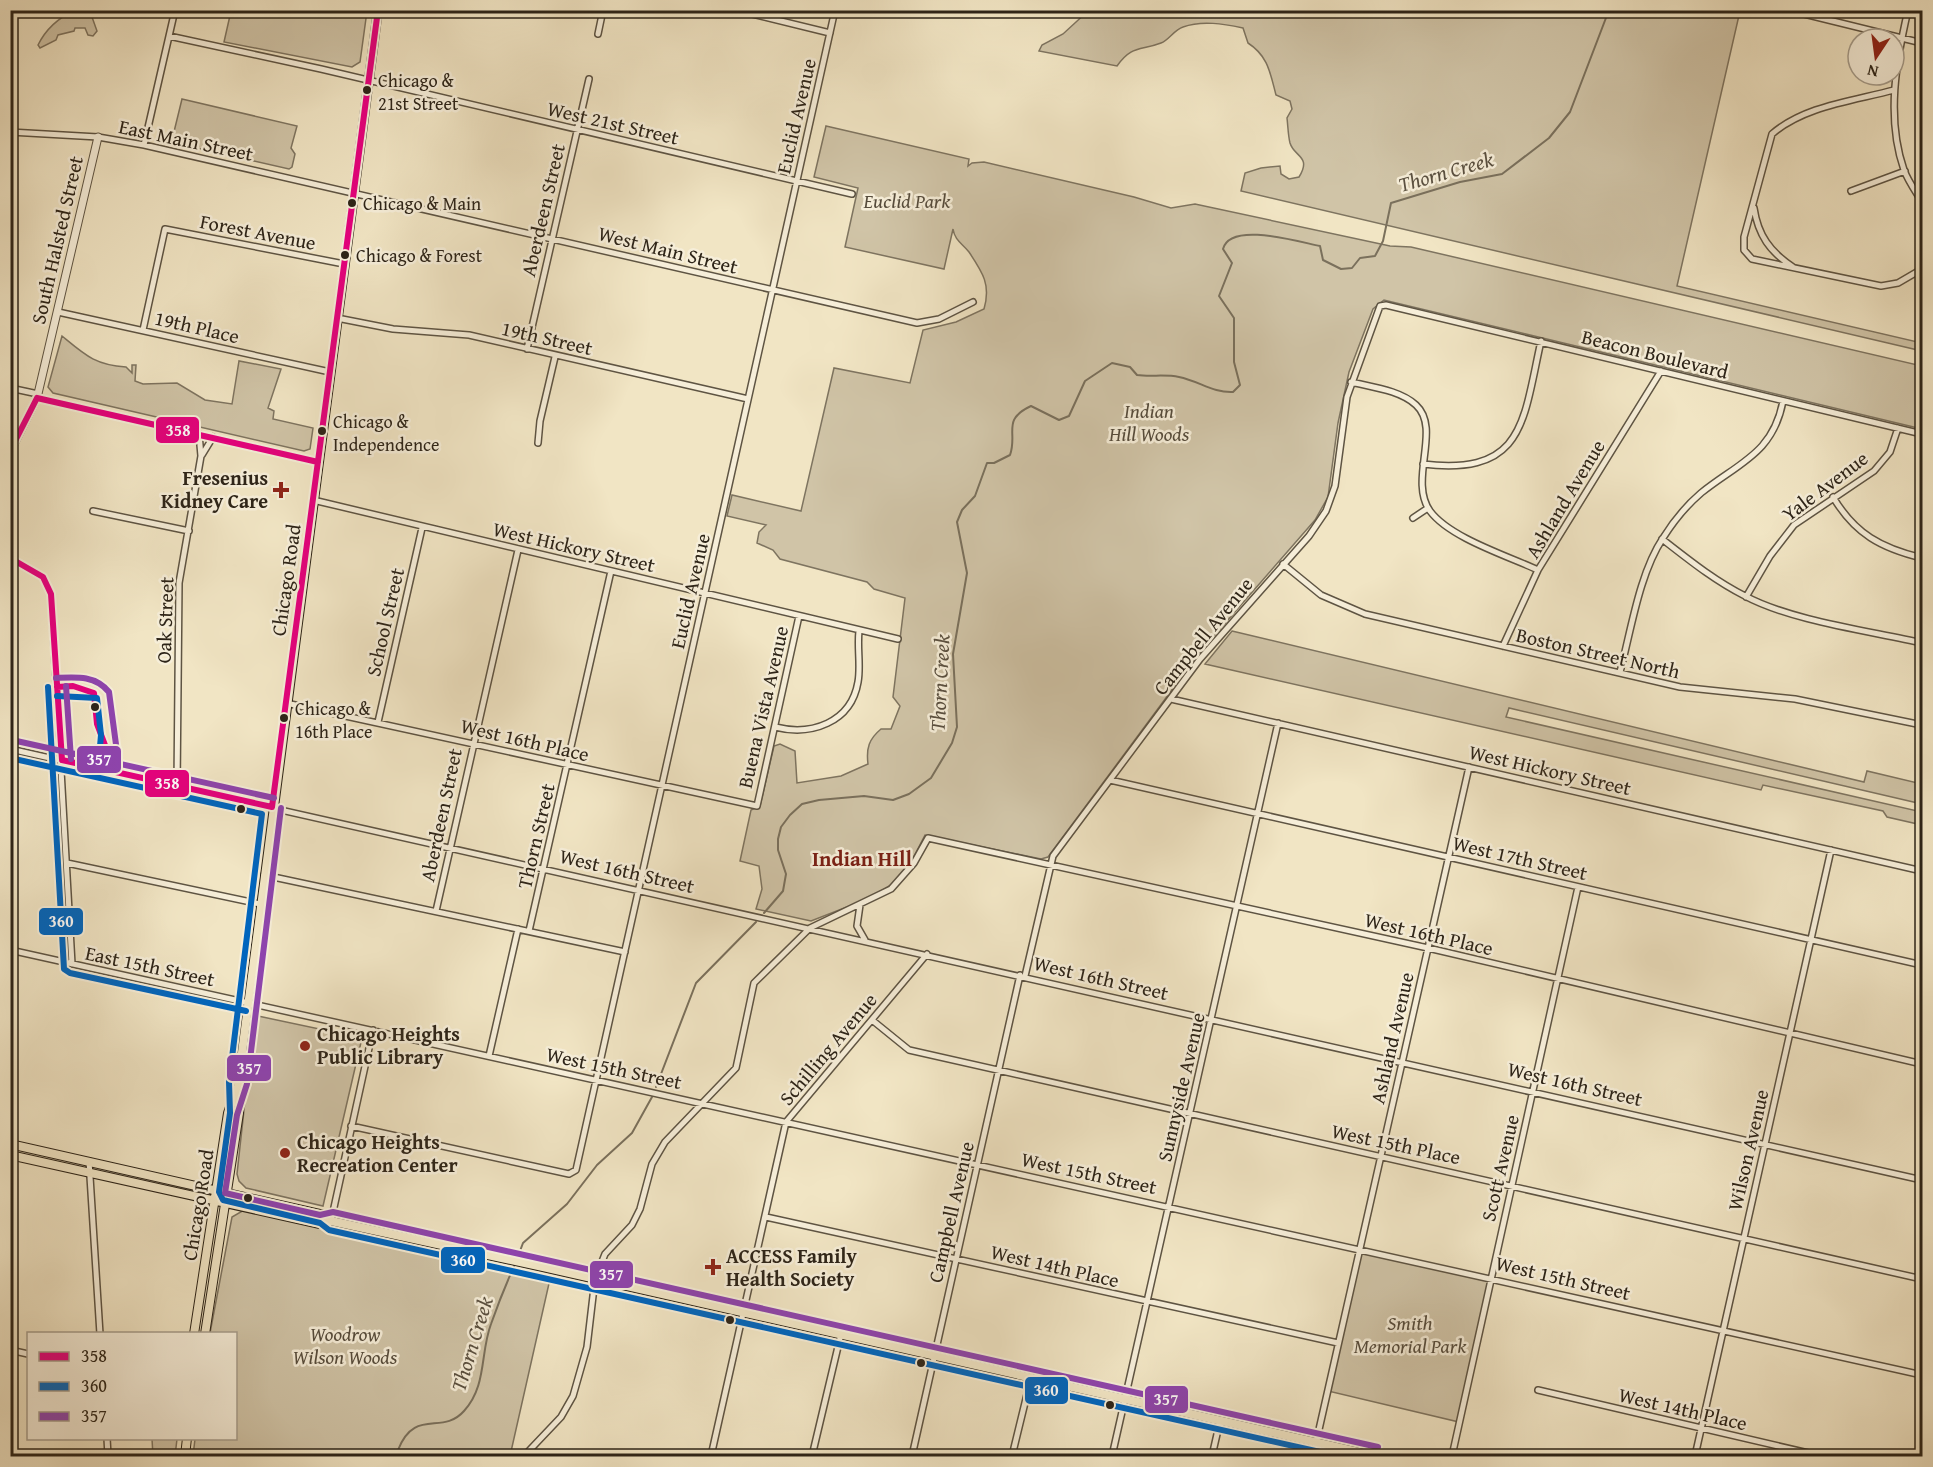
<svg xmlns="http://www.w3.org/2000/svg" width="1933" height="1467" font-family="'Gentium Book Plus',serif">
<rect width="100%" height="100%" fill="#f1e5c4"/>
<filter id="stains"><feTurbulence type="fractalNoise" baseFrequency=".00333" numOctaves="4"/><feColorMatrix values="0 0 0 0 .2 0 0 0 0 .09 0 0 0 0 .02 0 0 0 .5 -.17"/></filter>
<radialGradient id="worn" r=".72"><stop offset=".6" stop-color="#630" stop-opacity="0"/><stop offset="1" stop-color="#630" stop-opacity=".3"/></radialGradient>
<path fill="#d0c4a7" stroke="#7e7460" stroke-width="1.5" d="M74 11H95L92 17 97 31 93 36 88 35 85 28H75L74 31 58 35 56 40 40 48 38 45C46 29 58 18 74 11Z
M231 11H367L360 62 352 67 224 42Z
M1088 11H1740L1677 286 1922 343V351L1241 191 1245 173 1261 168 1280 166 1281 174 1289 179 1299 177C1312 156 1294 157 1290 143 1288 135 1288 126 1287 118L1292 109 1290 101 1276 95C1270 72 1268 56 1248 43L1243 28C1224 24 1202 20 1183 27 1174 30 1169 40 1161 43 1140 51 1132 45 1117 66L1039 51 1042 45 1063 34Z
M182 99 297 126 291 148 295 154 292 167 289 169 157 139 172 140Z
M826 126 969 159 968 166 972 163 984 162 1134 197 1171 208 1195 204 1390 246 1411 247 1922 366V429L1384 300 1373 309 1349 372 1338 423 1328 497 1315 520 1200 652 1048 857 1041 859 925 835 909 866 891 885 865 900 811 921 756 909 762 889 759 866 740 861 751 810 760 806 774 746 780 744 795 751 797 783 841 776 868 764C866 748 869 739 881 729H891L900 706 893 697 905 598 874 589 867 582 780 559 773 550 757 543 759 532 766 525 727 516 732 495 801 511 834 368 910 383 923 330 956 322 984 309C991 285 983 273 969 252 962 243 955 241 953 229L944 269 845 247 858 188 814 177Z
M62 336C85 355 95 365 126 367L132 373V365H136L135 381 143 384 177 383 205 400 232 404 239 361 281 369 268 408 274 411 273 419 313 428 310 449 304 451 53 393 48 387Z
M1232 631 1864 782 1867 771 1922 784V804L1509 708 1506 717 1922 812V825L1887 817 1883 811 1763 785 1761 790 1205 664Z
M258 1016 362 1038 323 1206 246 1188 239 1181 237 1174 254 1019Z
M244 1210 550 1279 510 1456H193L195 1439 236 1438V1334L210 1333 232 1217Z
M1360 1249 1491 1278 1459 1422 1328 1391Z
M152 1439H177L175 1456H153Z"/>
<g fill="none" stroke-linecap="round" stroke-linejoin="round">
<path stroke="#7a705c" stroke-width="2" d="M764 913 783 891 786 874 778 850V839L781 827 790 815 802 804 819 800 864 796 893 800 909 794 931 778 952 743 957 727 953 654 967 573 957 522 962 510 975 496 987 463H994L1010 455C1018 433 1001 420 1031 406L1059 420 1069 416 1085 381 1112 363 1130 367 1137 375C1151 377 1165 374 1179 377 1199 381 1213 393 1233 392L1240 385 1234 362V318L1219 296 1232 263 1223 249C1230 221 1299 242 1320 246L1323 260 1341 269 1352 268 1360 258 1375 256 1383 241 1391 203 1460 182 1502 174 1549 138 1570 112 1609 10
M656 1087 696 983 756 922
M517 1259 523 1243 567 1204 597 1165 632 1133 652 1097
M385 1456 398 1450C415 1407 442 1436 464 1411 487 1386 480 1353 491 1324 498 1304 506 1284 515 1264"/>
<g stroke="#5e5443" stroke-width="8">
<path id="minor" d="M736 10 830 33
M1908 10C1896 62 1886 118 1904 170 1908 181 1916 192 1922 202
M1796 12 1922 43
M598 34 603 10
M169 36 321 69 852 194
M1894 90C1853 101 1804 106 1772 134L1744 237V250L1752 259 1881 286 1898 283 1922 269
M10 132 98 137 144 145 917 323 939 319 973 302
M144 145 175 10
M1851 191 1905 171
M1754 208C1758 235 1770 252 1793 267
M58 312 330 372
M337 318 393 329 469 335 748 399
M143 330 165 229 344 264
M527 349 589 79
M1351 382C1371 387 1400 390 1416 405 1442 429 1408 480 1430 511 1450 538 1508 556 1538 570
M10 388 38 394
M37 398 318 462
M538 443 540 421 555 357
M202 455 213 437
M1423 464C1525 476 1523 421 1541 341
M1833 497C1855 534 1881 548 1922 558
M313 500 898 639
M93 511 189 531
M1413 518 1428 508
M1662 539C1689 560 1715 581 1745 596 1792 621 1870 631 1922 643
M10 558 43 577 51 594 72 964
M1283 564 1321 595 1365 614 1680 687 1795 699 1922 725
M1746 597 1770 556 1794 525 1874 471 1890 452 1898 428
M1503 646 1538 570 1661 371
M1620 672C1631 631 1639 574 1663 538 1673 522 1687 505 1701 493 1738 463 1773 454 1783 401
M1171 699 1922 871
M286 703 757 806 799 616
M378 722 422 528
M775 727C811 736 851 723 858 682 861 666 857 648 859 631
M10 749 1922 1180
M1110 780 1922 965
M177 786 179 583 201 456 199 434
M67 863 260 904
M264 875 625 952
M860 905 857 926 865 940
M436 911 518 550
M529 931 611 571
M10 950 1922 1375
M1025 976 1053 856 1200 659 1309 536 1326 511 1335 486 1347 397 1380 306 1386 305 1922 434
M872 1020 909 1050 1922 1279
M489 1056 518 929
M351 1126 569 1174 576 1170 835 10
M89 1161 100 1334
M766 1217 1338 1343
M331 1221 373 1030
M10 1350 28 1354
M1538 1390 1821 1456
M107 1438 108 1456
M524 1456 561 1417 573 1396 587 1347 595 1279 605 1254 632 1225 640 1209 652 1164 665 1142 736 1068 754 983 810 928 891 889 914 863 928 838 1428 948 1922 1064
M711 1456 786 1122 927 954
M812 1456 841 1334
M912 1456 1020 975
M1012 1456 1031 1378
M1112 1456 1278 723
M1212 1456 1220 1421
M1313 1456 1469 767
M1452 1456 1578 887
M1695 1456 1831 850"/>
</g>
<g stroke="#5e5443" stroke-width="9">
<path id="tertiary" d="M10 452 37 398 98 137"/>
</g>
<g stroke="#2d2418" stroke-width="10">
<path id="primary" d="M10 1144 324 1215 331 1221
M10 1155 320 1224 331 1221 543 1267 1376 1456
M194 1334 228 1113 236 1089
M205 1334 239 1113 238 1083 378 10
M185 1456 187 1438"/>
</g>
<use href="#minor" stroke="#f6eed9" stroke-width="5"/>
<use href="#tertiary" stroke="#f6eed9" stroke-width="7"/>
<use href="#primary" stroke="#f1e5c4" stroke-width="8"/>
<g stroke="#f6eed9" stroke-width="10">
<path id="bus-1" d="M37 398 318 462
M10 451 37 398
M10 558 43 577 51 594 62 760
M57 687 73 686 94 693 97 724 108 753 107 770
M62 760 272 807
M272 807 378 10"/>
</g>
<g stroke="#f6eed9" stroke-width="10">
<path id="bus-2" d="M48 687 64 969 70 973 246 1011
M57 696 97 698 101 735 98 769
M10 758 262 814 229 1082 230 1113 219 1192 223 1200 320 1223 329 1230 1338 1456"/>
</g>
<g stroke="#f6eed9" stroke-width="10">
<path id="bus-3" d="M56 678C76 677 95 675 109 692L117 752 116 771
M66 686 71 759
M12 740 274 798
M281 808 247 1084 237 1115 225 1193 320 1215 333 1212 1378 1447"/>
</g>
<use href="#bus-1" stroke="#e5007d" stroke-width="6"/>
<use href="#bus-2" stroke="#0065bd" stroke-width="6"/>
<use href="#bus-3" stroke="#8e44ad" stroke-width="6"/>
</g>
<g fill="#2d2418" stroke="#f6eed9" stroke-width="2">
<circle cx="367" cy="90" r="5"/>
<circle cx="352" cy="203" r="5"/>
<circle cx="345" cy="255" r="5"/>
<circle cx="322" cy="431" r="5"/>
<circle cx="95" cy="707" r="5"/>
<circle cx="284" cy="718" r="5"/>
<circle cx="241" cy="809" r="5"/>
<circle cx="248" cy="1198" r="5"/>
<circle cx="730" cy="1320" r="5"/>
<circle cx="921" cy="1363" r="5"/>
<circle cx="1110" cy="1405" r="5"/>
</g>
<g fill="#8f2418" stroke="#f6eed9" stroke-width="2">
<path d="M278 481h6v6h6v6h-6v6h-6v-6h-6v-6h6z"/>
<circle cx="305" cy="1046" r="6"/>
<circle cx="285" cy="1153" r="6"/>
<path d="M710 1258h6v6h6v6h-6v6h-6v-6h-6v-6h6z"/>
</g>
<g text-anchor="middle" stroke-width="5" stroke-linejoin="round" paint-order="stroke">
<g font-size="18" fill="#2d2418" stroke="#f6eed9" text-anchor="start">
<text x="378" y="87">Chicago &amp;<tspan x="378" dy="23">21st Street</tspan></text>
<text x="363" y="210">Chicago &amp; Main</text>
<text x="356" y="262">Chicago &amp; Forest</text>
<text x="333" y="428">Chicago &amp;<tspan x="333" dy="23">Independence</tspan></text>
<text x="295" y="715">Chicago &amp;<tspan x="295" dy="23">16th Place</tspan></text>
</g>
<g font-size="20" fill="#2d2418" stroke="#f6eed9">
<text transform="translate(796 116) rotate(-77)" y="7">Euclid Avenue</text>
<text transform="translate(613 123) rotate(13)" y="7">West 21st Street</text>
<text transform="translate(186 140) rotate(12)" y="7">East Main Street</text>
<text transform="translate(543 210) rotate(-77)" y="7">Aberdeen Street</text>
<text transform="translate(258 232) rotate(11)" y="7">Forest Avenue</text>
<text transform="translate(57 240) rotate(-77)" y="7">South Halsted Street</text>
<text transform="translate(668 250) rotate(14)" y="7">West Main Street</text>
<text transform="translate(197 327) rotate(13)" y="7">19th Place</text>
<text transform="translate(547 338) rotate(13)" y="7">19th Street</text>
<text transform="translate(1655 354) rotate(14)" y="7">Beacon Boulevard</text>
<text transform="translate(1825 486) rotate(-37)" y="7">Yale Avenue</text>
<text transform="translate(1565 499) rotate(-59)" y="7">Ashland Avenue</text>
<text transform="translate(574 547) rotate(13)" y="7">West Hickory Street</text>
<text transform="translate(286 580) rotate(-82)" y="7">Chicago Road</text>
<text transform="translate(690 591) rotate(-77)" y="7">Euclid Avenue</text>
<text transform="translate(165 620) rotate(-88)" y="7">Oak Street</text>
<text transform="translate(385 622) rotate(-77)" y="7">School Street</text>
<text transform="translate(1203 636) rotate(-51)" y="7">Campbell Avenue</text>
<text transform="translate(1598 653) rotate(13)" y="7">Boston Street North</text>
<text transform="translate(763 707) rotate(-77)" y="7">Buena Vista Avenue</text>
<text transform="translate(525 740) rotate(13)" y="7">West 16th Place</text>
<text transform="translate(1550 770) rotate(13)" y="7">West Hickory Street</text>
<text transform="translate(441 815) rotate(-78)" y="7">Aberdeen Street</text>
<text transform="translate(536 836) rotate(-77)" y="7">Thorn Street</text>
<text transform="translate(1520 858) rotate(13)" y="7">West 17th Street</text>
<text transform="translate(627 871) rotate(13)" y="7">West 16th Street</text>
<text transform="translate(1429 934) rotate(13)" y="7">West 16th Place</text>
<text transform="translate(150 966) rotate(12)" y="7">East 15th Street</text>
<text transform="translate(1101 978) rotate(13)" y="7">West 16th Street</text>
<text transform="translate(1392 1038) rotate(-77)" y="7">Ashland Avenue</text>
<text transform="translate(828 1049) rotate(-50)" y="7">Schilling Avenue</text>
<text transform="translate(614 1068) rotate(12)" y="7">West 15th Street</text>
<text transform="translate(1575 1084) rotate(13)" y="7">West 16th Street</text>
<text transform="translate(1181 1087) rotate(-77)" y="7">Sunnyside Avenue</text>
<text transform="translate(1396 1144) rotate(12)" y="7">West 15th Place</text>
<text transform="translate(1748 1150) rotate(-77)" y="7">Wilson Avenue</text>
<text transform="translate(1500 1168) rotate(-77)" y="7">Scott Avenue</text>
<text transform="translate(1089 1173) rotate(12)" y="7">West 15th Street</text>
<text transform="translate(198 1205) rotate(-81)" y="7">Chicago Road</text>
<text transform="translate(951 1212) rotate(-77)" y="7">Campbell Avenue</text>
<text transform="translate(1055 1266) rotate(13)" y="7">West 14th Place</text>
<text transform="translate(1563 1278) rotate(13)" y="7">West 15th Street</text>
<text transform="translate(1683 1409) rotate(13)" y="7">West 14th Place</text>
</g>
<g font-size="20" font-style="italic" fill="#564c3c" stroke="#f6eed9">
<text x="907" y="208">Euclid Park</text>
<text x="1149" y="418">Indian<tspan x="1149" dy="23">Hill Woods</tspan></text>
<text x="1410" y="1330">Smith<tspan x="1410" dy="23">Memorial Park</tspan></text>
<text x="345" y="1341">Woodrow<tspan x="345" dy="23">Wilson Woods</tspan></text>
</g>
<g font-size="20" font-weight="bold" fill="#2d2418" stroke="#f6eed9" text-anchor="start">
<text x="268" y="485" text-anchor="end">Fresenius<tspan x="268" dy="23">Kidney Care</tspan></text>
<text x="317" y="1041">Chicago Heights<tspan x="317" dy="23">Public Library</tspan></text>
<text x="297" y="1149">Chicago Heights<tspan x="297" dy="23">Recreation Center</tspan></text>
<text x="726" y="1263">ACCESS Family<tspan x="726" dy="23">Health Society</tspan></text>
</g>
<g font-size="21" font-style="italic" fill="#5a5040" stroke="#f6eed9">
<text transform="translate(1446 172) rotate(-16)" y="7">Thorn Creek</text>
<text transform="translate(940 683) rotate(-87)" y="7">Thorn Creek</text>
<text transform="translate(472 1344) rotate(-73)" y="7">Thorn Creek</text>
</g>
<g font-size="21" font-weight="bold" fill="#7a1f14" stroke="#f6eed9">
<text x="862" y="866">Indian Hill</text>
</g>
</g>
<g stroke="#f6eed9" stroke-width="2">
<rect x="155" y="416" width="45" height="28" rx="6" fill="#e5007d"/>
<rect x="76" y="745" width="46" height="29" rx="6" fill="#8e44ad"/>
<rect x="144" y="769" width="46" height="29" rx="6" fill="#e5007d"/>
<rect x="38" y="907" width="46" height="29" rx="6" fill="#0065bd"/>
<rect x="226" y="1054" width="46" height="28" rx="6" fill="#8e44ad"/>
<rect x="440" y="1246" width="46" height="28" rx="6" fill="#0065bd"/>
<rect x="589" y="1260" width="45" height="29" rx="6" fill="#8e44ad"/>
<rect x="1024" y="1376" width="45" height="29" rx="6" fill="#0065bd"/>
<rect x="1144" y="1385" width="45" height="29" rx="6" fill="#8e44ad"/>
</g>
<g font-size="16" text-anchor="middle" font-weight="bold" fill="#fff">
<text x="178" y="436">358</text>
<text x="99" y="765">357</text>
<text x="167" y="789">358</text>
<text x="61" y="927">360</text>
<text x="249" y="1074">357</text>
<text x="463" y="1266">360</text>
<text x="611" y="1280">357</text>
<text x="1046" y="1396">360</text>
<text x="1166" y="1405">357</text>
</g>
<rect width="1933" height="1467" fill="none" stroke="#f1e5c4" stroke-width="36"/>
<rect x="12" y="12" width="1909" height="1443" fill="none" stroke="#2d2418" stroke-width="3"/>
<rect x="18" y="18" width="1897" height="1431" fill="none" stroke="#2d2418" stroke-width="1.5"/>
<rect x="27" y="1332" width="210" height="108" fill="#f6eed9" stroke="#a69d8c" stroke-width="1.5"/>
<rect x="39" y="1352" width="30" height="9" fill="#e5007d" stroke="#a69d8c" stroke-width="1.5"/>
<text x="81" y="1362" font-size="18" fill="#2d2418">358</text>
<rect x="39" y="1382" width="30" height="9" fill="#0065bd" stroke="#a69d8c" stroke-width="1.5"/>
<text x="81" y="1392" font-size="18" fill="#2d2418">360</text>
<rect x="39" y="1412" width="30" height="9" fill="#8e44ad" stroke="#a69d8c" stroke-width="1.5"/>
<text x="81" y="1422" font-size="18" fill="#2d2418">357</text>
<g transform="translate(1876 57) rotate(193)"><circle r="28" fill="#f6eed9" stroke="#a69d8c" stroke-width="1.5"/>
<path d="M0-4.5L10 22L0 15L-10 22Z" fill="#8f2418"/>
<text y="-9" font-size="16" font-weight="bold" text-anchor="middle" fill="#2d2418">N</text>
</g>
<rect width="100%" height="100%" filter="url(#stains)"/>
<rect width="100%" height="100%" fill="url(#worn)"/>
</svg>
